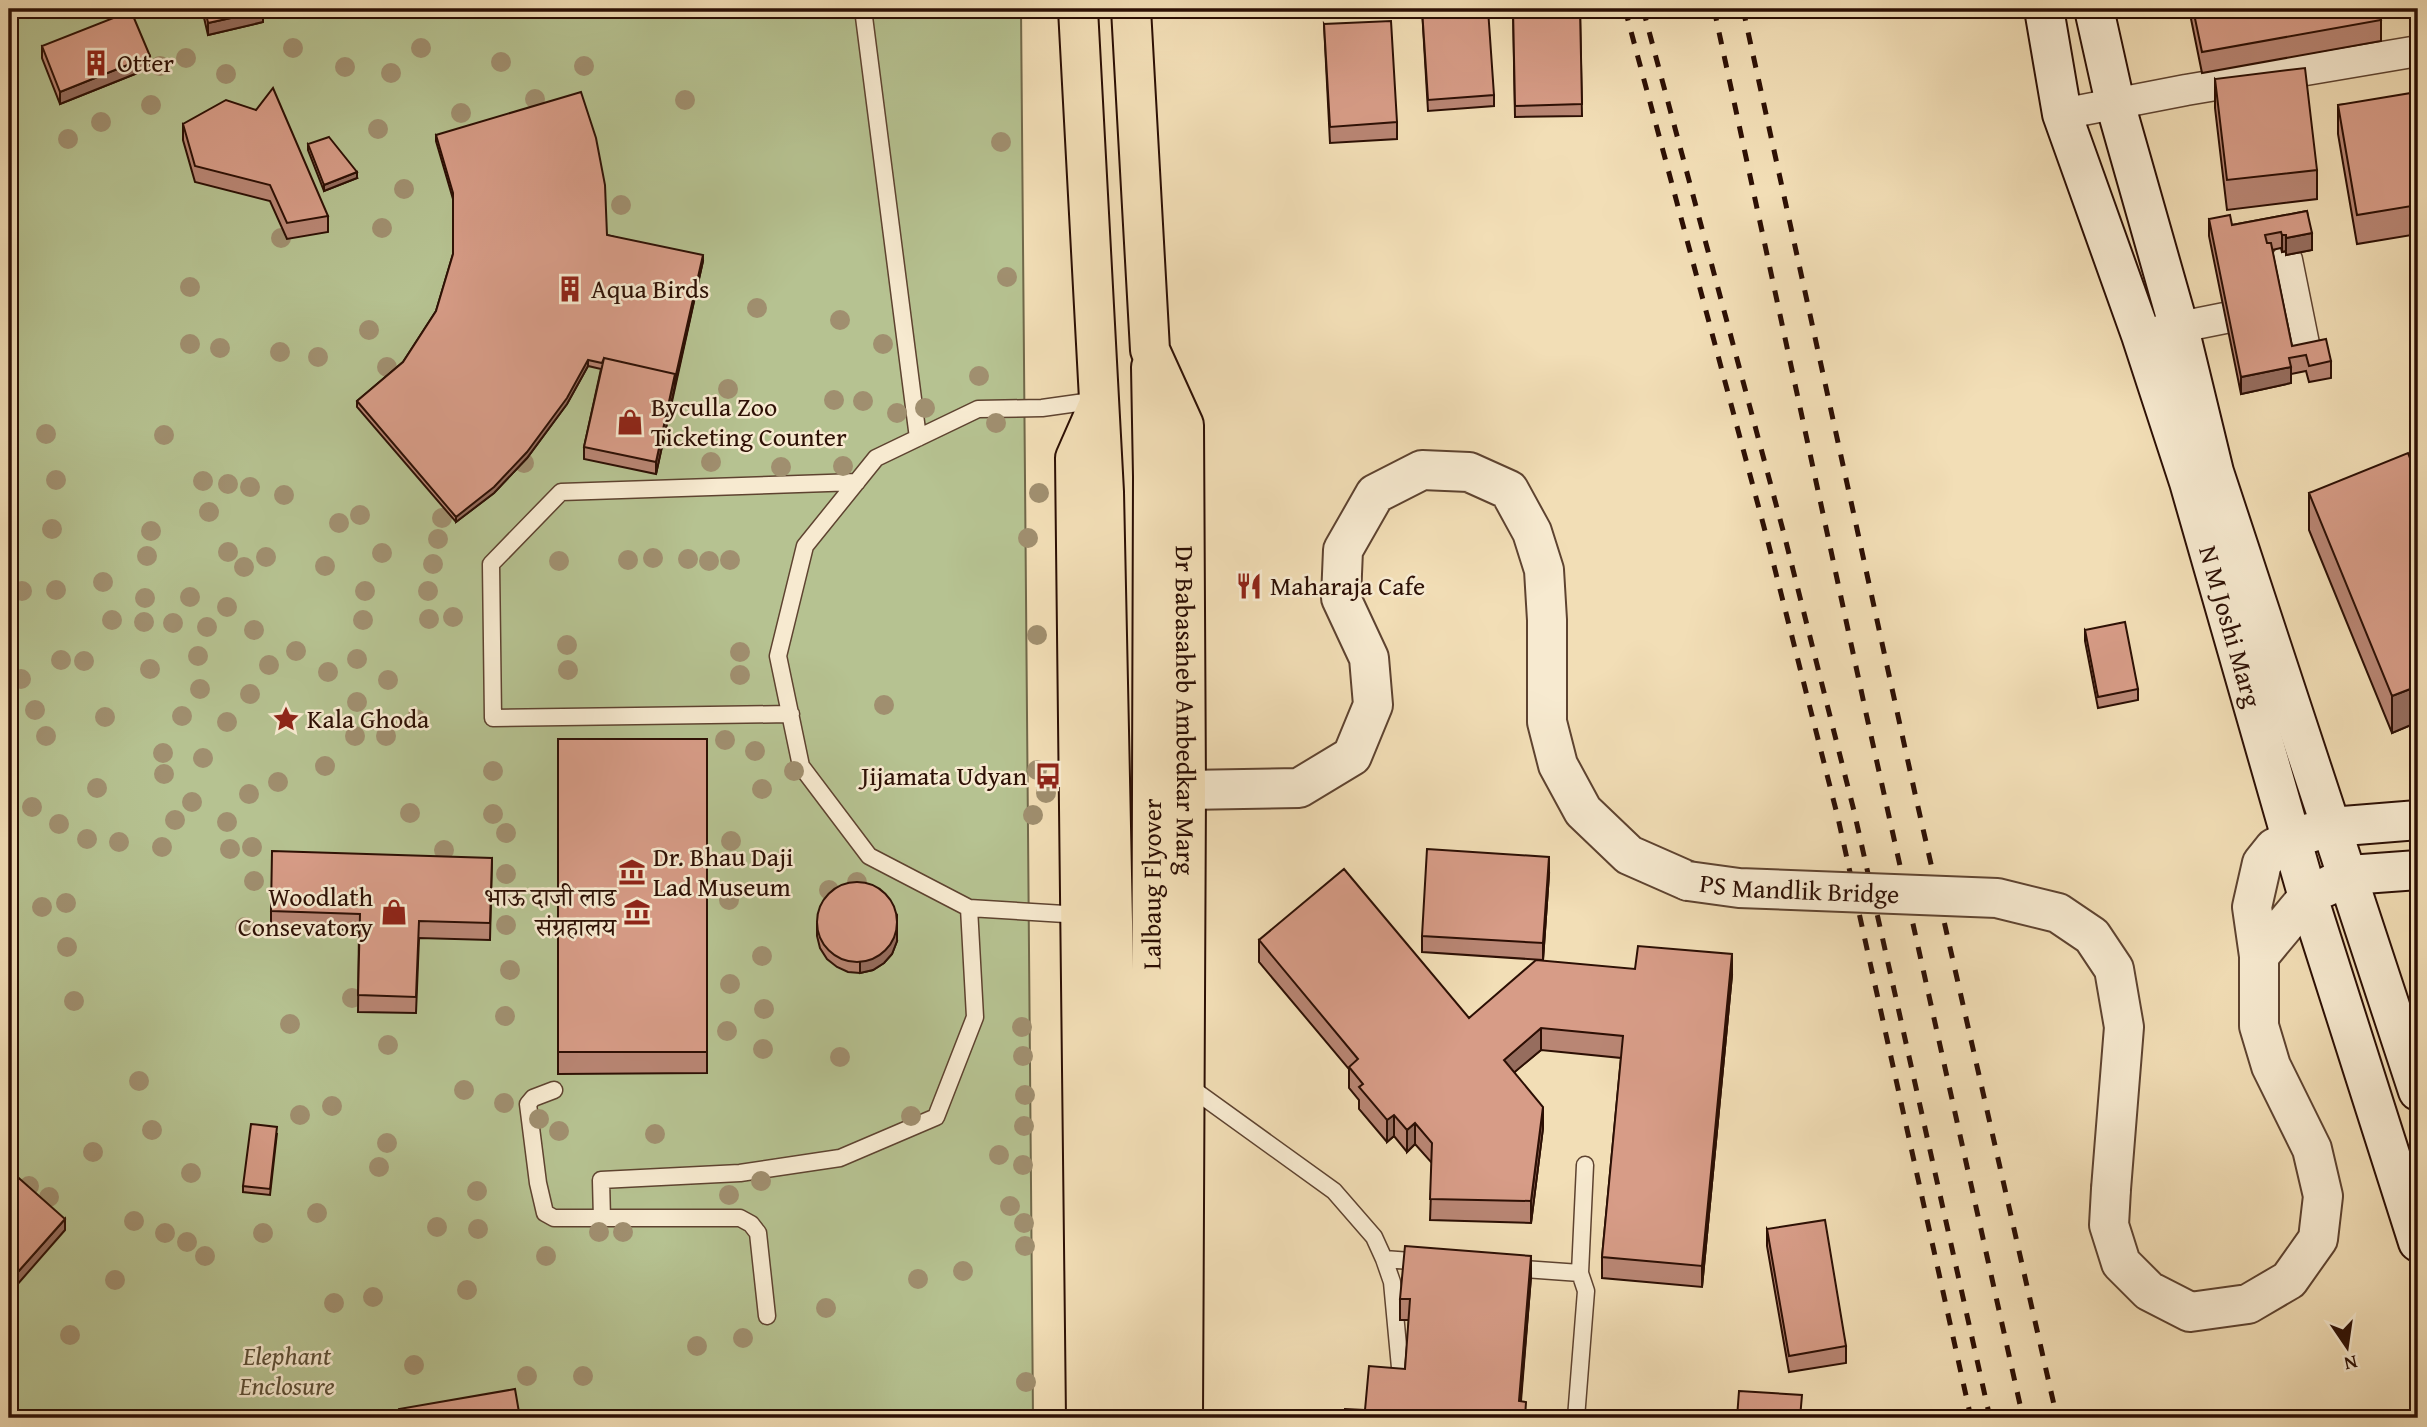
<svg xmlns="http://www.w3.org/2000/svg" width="2427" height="1427" font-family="'Gentium Book Plus','Noto Serif Devanagari',serif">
<rect width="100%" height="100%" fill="#f2deb6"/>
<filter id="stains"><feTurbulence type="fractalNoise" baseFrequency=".00286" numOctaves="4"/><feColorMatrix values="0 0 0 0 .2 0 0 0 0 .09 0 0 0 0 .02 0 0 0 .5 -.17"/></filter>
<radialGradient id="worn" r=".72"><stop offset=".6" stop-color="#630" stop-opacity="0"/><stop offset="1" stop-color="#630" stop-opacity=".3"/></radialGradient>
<path fill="#b6c291" stroke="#71684a" stroke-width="2" d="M9 9H1021L1033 1418H9Z"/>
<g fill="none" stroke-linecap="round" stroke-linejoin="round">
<g stroke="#5e4330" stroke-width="19">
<path id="service" d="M863 9 918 438
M791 714 493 718 491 564 561 492 857 482
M1081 915 969 908 869 856 801 766 778 656 805 546 876 458 978 409 1042 408 1099 400
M1187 1085 1334 1191 1374 1237 1384 1259 1424 1262
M554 1090 533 1098 528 1104 538 1183 545 1213 554 1218H740L751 1224 758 1233 767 1316
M602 1219 601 1180 740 1173 840 1158 936 1117 975 1017 969 908
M1384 1259 1392 1282 1401 1378
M1509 1268 1580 1273
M1576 1418 1586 1291 1580 1273 1585 1165"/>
</g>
<g stroke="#5e4330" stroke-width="33">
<path id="minor" d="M2062 114 2186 90 2418 51
M2287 260 2305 349
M2160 331 2225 318"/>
</g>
<g stroke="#5e4330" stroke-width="42">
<path id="tertiary" d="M1186 790 1299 788 1352 756 1373 705 1369 658 1341 598 1343 550 1375 494 1422 470 1469 472 1509 490 1532 532 1544 570 1547 620V722L1558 765 1583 811 1629 855 1688 881
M2259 956 2308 897
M2111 1189 2109 1225 2121 1263 2149 1291 2190 1312 2248 1304 2289 1280 2318 1239 2323 1196 2312 1149 2271 1066 2259 1026V956L2252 907 2262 863 2274 848 2291 839"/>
</g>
<g stroke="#2c0f04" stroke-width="42">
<g id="secondary">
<path id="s1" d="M2044 9 2062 114 2141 335 2189 482 2308 897 2418 1242"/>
<path d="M2094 9 2115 103 2179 328 2214 472 2418 1091"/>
<path d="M2306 834 2331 827 2418 820"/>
<path d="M2326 887 2349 875 2418 870"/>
</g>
</g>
<g stroke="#2c0f04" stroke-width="42">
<g id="trunk">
<path d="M1078 9 1104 492 1120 1256 1121 1418"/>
<path id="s2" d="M1131 9 1150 350 1184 425 1186 790 1183 1418"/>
<path d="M1086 1418 1075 458 1097 408"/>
<path id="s3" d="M1150 1418 1153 477 1151 367"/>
</g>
</g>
<use href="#service" stroke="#f7ead0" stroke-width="16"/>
<use href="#minor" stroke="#f7ead0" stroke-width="30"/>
<use href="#tertiary" stroke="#f7ead0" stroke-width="38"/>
<use href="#secondary" stroke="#f7ead0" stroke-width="38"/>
<use href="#trunk" stroke="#f2deb6" stroke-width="38"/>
<path stroke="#2c0f04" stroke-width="5" stroke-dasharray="12 12" stroke-linecap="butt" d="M1625 9 1768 542 1838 818 1971 1418
M1643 9 1784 534 1854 811 1990 1418
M1714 9 1866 713 2023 1418
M1743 9 1916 798 2057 1418"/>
<g stroke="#5e4330" stroke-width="42" stroke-linecap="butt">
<g id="tertiary-bridge">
<path id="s4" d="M1688 881 1739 888 1997 898 2058 913 2092 936 2114 969 2124 1027 2111 1189"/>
</g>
</g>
<use href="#tertiary-bridge" stroke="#f7ead0" stroke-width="38"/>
</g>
<g fill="#a08f6f">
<circle cx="293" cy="48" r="10"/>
<circle cx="421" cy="48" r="10"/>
<circle cx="186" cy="58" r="10"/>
<circle cx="501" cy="62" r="10"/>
<circle cx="160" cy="66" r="10"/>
<circle cx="584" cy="66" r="10"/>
<circle cx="345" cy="67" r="10"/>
<circle cx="391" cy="73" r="10"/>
<circle cx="226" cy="74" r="10"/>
<circle cx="535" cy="99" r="10"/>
<circle cx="685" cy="100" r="10"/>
<circle cx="151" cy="105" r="10"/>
<circle cx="461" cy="113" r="10"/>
<circle cx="101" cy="122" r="10"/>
<circle cx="378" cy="129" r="10"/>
<circle cx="68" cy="139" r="10"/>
<circle cx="1001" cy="142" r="10"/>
<circle cx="404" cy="189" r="10"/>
<circle cx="621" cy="205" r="10"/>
<circle cx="382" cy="228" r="10"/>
<circle cx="281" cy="238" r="10"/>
<circle cx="1007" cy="277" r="10"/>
<circle cx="190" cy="287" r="10"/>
<circle cx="757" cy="308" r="10"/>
<circle cx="840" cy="320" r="10"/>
<circle cx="369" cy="330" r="10"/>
<circle cx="190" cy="344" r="10"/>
<circle cx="883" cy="344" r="10"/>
<circle cx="220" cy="348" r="10"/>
<circle cx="280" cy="352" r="10"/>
<circle cx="318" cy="357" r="10"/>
<circle cx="387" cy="367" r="10"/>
<circle cx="979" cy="376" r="10"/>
<circle cx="728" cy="389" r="10"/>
<circle cx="834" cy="400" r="10"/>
<circle cx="863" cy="401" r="10"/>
<circle cx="925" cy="408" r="10"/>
<circle cx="897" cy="413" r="10"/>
<circle cx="996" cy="423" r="10"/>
<circle cx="46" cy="434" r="10"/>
<circle cx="164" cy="435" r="10"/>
<circle cx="711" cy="462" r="10"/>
<circle cx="524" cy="463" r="10"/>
<circle cx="843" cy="466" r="10"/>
<circle cx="781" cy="467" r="10"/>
<circle cx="56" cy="480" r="10"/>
<circle cx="203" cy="481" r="10"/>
<circle cx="228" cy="484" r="10"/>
<circle cx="250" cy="487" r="10"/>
<circle cx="1039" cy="493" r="10"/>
<circle cx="284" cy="495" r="10"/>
<circle cx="209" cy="512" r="10"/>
<circle cx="360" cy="515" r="10"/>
<circle cx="442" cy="518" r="10"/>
<circle cx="339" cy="523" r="10"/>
<circle cx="52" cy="529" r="10"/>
<circle cx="151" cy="531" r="10"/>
<circle cx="1028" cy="538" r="10"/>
<circle cx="438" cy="539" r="10"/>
<circle cx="228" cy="552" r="10"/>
<circle cx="382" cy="553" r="10"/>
<circle cx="147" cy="556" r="10"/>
<circle cx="266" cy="557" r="10"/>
<circle cx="653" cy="558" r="10"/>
<circle cx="688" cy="559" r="10"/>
<circle cx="628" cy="560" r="10"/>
<circle cx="730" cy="560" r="10"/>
<circle cx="559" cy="561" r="10"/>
<circle cx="709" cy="561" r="10"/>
<circle cx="433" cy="564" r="10"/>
<circle cx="325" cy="566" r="10"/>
<circle cx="244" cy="567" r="10"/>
<circle cx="103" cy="582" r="10"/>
<circle cx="56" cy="590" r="10"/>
<circle cx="22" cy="591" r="10"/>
<circle cx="365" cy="591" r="10"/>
<circle cx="428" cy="591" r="10"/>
<circle cx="190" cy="597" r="10"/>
<circle cx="145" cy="598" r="10"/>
<circle cx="227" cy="607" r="10"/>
<circle cx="453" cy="617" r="10"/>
<circle cx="429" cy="619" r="10"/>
<circle cx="112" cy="620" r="10"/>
<circle cx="363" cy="620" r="10"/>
<circle cx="144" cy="622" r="10"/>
<circle cx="173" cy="623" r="10"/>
<circle cx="207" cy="627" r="10"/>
<circle cx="254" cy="630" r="10"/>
<circle cx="1037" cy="635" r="10"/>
<circle cx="567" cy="645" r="10"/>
<circle cx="296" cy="651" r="10"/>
<circle cx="740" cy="652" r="10"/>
<circle cx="198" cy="656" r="10"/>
<circle cx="357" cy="659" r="10"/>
<circle cx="61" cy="660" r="10"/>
<circle cx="84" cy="661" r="10"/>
<circle cx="269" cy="665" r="10"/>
<circle cx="150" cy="669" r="10"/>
<circle cx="568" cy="670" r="10"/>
<circle cx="328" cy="672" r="10"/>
<circle cx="740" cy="675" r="10"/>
<circle cx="21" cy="679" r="10"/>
<circle cx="388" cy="680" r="10"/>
<circle cx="200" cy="689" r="10"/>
<circle cx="250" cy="694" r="10"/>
<circle cx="357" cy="702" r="10"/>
<circle cx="884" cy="705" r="10"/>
<circle cx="35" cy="710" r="10"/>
<circle cx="182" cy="716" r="10"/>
<circle cx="105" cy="717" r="10"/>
<circle cx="416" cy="719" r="10"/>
<circle cx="227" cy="722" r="10"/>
<circle cx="46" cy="736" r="10"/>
<circle cx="355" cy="736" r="10"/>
<circle cx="386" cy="736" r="10"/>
<circle cx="725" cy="740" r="10"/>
<circle cx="755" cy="751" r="10"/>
<circle cx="163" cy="753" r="10"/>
<circle cx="203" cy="758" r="10"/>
<circle cx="325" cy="766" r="10"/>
<circle cx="1037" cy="770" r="10"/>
<circle cx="493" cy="771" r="10"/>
<circle cx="794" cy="771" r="10"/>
<circle cx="164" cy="774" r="10"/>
<circle cx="278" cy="782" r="10"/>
<circle cx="97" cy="788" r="10"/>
<circle cx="762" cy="789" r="10"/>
<circle cx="1046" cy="793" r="10"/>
<circle cx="249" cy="794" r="10"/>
<circle cx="192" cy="802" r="10"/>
<circle cx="32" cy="807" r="10"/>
<circle cx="410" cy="813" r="10"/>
<circle cx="493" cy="814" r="10"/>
<circle cx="1033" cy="815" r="10"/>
<circle cx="175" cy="820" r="10"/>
<circle cx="227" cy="822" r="10"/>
<circle cx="59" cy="824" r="10"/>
<circle cx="506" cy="833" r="10"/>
<circle cx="87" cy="839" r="10"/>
<circle cx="731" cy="841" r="10"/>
<circle cx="119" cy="842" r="10"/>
<circle cx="162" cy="847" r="10"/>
<circle cx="252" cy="847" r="10"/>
<circle cx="230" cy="849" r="10"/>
<circle cx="444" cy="850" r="10"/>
<circle cx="506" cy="874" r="10"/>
<circle cx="254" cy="881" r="10"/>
<circle cx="857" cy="882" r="10"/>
<circle cx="829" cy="890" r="10"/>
<circle cx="729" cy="900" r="10"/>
<circle cx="66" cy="903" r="10"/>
<circle cx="42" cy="907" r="10"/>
<circle cx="506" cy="925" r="10"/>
<circle cx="245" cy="927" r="10"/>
<circle cx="67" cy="947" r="10"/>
<circle cx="762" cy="956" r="10"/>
<circle cx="510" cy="970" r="10"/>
<circle cx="730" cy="984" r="10"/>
<circle cx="352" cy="998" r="10"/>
<circle cx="74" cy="1001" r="10"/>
<circle cx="764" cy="1009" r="10"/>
<circle cx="505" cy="1016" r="10"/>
<circle cx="290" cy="1024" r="10"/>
<circle cx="1022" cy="1027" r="10"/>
<circle cx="727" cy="1031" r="10"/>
<circle cx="388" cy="1045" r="10"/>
<circle cx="763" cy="1049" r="10"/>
<circle cx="1023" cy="1056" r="10"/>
<circle cx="840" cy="1057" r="10"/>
<circle cx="139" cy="1081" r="10"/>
<circle cx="464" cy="1090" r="10"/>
<circle cx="1025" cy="1095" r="10"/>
<circle cx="504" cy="1103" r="10"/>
<circle cx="332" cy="1106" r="10"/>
<circle cx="300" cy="1115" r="10"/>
<circle cx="911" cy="1116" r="10"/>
<circle cx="539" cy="1119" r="10"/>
<circle cx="1024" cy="1126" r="10"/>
<circle cx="152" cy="1130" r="10"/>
<circle cx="559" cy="1131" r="10"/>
<circle cx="655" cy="1134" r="10"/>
<circle cx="387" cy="1143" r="10"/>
<circle cx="93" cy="1152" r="10"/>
<circle cx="999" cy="1155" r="10"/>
<circle cx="1023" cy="1165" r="10"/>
<circle cx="379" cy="1167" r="10"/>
<circle cx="191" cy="1173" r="10"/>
<circle cx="761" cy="1181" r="10"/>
<circle cx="29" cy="1186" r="10"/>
<circle cx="477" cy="1191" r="10"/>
<circle cx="729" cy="1195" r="10"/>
<circle cx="49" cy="1197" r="10"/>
<circle cx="1010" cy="1206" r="10"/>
<circle cx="317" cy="1213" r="10"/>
<circle cx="134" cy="1221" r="10"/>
<circle cx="1024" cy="1223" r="10"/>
<circle cx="437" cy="1227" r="10"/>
<circle cx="478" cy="1229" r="10"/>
<circle cx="599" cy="1232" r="10"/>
<circle cx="623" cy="1232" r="10"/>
<circle cx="165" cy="1233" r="10"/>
<circle cx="263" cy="1233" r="10"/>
<circle cx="187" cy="1242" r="10"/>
<circle cx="1025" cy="1246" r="10"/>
<circle cx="205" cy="1256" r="10"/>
<circle cx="546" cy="1256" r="10"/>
<circle cx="963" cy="1271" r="10"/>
<circle cx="918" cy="1279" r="10"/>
<circle cx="115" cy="1280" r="10"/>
<circle cx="467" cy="1290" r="10"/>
<circle cx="373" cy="1297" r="10"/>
<circle cx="334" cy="1303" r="10"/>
<circle cx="826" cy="1308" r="10"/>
<circle cx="70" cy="1335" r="10"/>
<circle cx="743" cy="1338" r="10"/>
<circle cx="697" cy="1346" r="10"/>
<circle cx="414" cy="1365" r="10"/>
<circle cx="527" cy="1376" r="10"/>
<circle cx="583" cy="1376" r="10"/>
<circle cx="1026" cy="1382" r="10"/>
</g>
<path fill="#b98674" stroke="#2c0f04" stroke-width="2" d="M202 9H263V22L208 35Z
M1422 9 1494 95V106L1428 111Z
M1513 9H1580L1582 116 1515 117Z
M2189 9H2378L2381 20V41L2202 73Z
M1324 24 1397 122V139L1330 143Z
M42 46 150 68 60 104 42 58Z
M2215 79 2317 170V199L2227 210 2215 108Z
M2418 99V234L2357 244 2338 134V105Z
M183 124 328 216V232L287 239 270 201 195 182 183 140Z
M436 135 607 235 703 261 656 474 584 459V447L601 369 588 366 567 404 527 458 494 493 456 522 357 407V401L403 362 436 311 453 254V199L436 141Z
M308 144 357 178 324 191 308 150Z
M2307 211 2312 250 2286 255V251L2282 252 2281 248 2272 250 2292 346 2331 361V378L2309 382 2306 371 2291 374V383L2241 394 2209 236V219L2232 225Z
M2418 479V722L2392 733 2309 530V493Z
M2085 630 2138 689V700L2098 708 2085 641Z
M558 739H707V1073L558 1074Z
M492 858 490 940 419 938 416 1013 358 1012 359 930 271 927V911Z
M1549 874 1543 960 1422 952V936Z
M817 924 897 941 892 954 884 963 873 970 860 973 848 972 837 967 827 959 820 948 817 936Z
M1259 940 1469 1018 1635 969 1732 975 1702 1287 1602 1278V1257L1621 1058 1541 1050 1514 1072 1543 1128 1531 1223 1430 1220 1432 1163 1415 1144 1407 1152 1394 1136 1387 1142 1359 1109V1100L1349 1088V1069L1259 962Z
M277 1133 270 1195 243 1192V1186Z
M1767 1229 1846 1346V1363L1789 1372 1767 1246Z
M1531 1277 1521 1401 1526 1418 1365 1410 1405 1369 1409 1320H1400V1299Z"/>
<path fill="#966d5e" stroke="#2c0f04" stroke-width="2" d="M263 11V22L208 35V23Z
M150 56V68L60 104V92Z
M357 172V178L324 191V185Z
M2312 233V250L2286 255V238Z
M2282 235H2286V251L2282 252Z
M703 255V261L675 385V379Z
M588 360V366L567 404 527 458 494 493 456 522V517Z
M2291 367V383L2241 394V377Z
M675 374V385L656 474V462Z
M2418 686V722L2392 733V696Z
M1549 857V874L1543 960V943Z
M897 916V941L892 954 884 963 873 970 860 973V962Z
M1732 954V975L1702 1287V1266Z
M1541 1028V1050L1504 1081V1060Z
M1543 1107V1128L1531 1223V1201Z
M1394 1115V1136L1387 1142V1120Z
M1415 1123V1144L1407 1152V1130Z
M65 1219V1230L9 1294V1282Z
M1531 1256V1277L1519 1418V1401Z"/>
<path fill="#d79c87" stroke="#2c0f04" stroke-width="2" d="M205 9H263V11L208 23Z
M1422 9H1488L1494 95 1428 100Z
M1513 9H1580L1582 104 1515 106Z
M2193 9H2378L2381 20 2202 52Z
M131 11 150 56 60 92 42 46Z
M1391 21 1397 122 1330 127 1324 24Z
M2305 68 2317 170 2227 180 2215 79Z
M273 88 328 216 287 223 270 185 195 166 183 124 226 100 256 110Z
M581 92 596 138 605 185 607 235 703 255 675 379V374L604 358 602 363 588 360 567 398 527 452 494 487 456 517 357 401 403 362 436 311 453 254V193L436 135Z
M2417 92 2418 99V205L2357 215 2338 105Z
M329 137 357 172 324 185 308 144Z
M2307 211 2312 233 2286 238V235H2282L2281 232 2265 235 2267 243H2271L2292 346 2326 339 2331 361 2309 366 2306 355 2289 358 2291 367 2241 377 2209 219 2230 215 2232 225Z
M604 358 675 374 656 462 584 447Z
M2408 453 2418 479V686L2392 696 2309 493Z
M2125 622 2138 689 2098 697 2085 630Z
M558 739H707V1052H558Z
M1427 849 1549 857 1543 943 1422 936Z
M272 851 492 858 490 923 419 921 416 997 358 995 360 914 271 911Z
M1344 869 1469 1018 1536 960 1635 969 1638 946 1732 954 1702 1266 1602 1257 1623 1036 1541 1028 1504 1060 1543 1107 1531 1201 1430 1199 1432 1143 1415 1123 1407 1130 1394 1115 1387 1120 1359 1087 1363 1084 1349 1067 1358 1059 1259 940Z
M817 922a40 40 0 1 1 80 0a40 40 0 1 1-80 0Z
M251 1124 277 1127 270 1189 243 1186Z
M12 1172 65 1219 9 1282V1175Z
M1825 1220 1846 1346 1789 1356 1767 1229Z
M1405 1246 1531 1256 1519 1401 1526 1402 1525 1418H1344L1345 1409 1365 1410 1369 1366 1405 1369 1410 1299H1400Z
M515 1389 520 1418H400L399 1409Z
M1739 1391 1802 1395 1800 1418H1737Z"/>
<defs>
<g id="building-bare" transform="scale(2.1)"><path d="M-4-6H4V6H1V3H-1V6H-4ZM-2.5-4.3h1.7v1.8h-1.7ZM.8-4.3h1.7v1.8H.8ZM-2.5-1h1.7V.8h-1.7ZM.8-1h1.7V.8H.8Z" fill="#8f2418" stroke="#f7ead0" stroke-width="2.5" paint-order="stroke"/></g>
<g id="shop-bare" transform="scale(2.1)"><path d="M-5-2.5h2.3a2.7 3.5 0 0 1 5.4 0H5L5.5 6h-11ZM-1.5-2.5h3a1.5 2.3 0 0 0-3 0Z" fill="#8f2418" stroke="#f7ead0" stroke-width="2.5" paint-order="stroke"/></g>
<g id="restaurant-bare" transform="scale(2.1)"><path d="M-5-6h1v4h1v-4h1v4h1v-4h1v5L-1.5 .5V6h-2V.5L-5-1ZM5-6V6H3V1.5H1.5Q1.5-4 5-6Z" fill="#8f2418" stroke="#f7ead0" stroke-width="2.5" paint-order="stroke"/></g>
<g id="sight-bare" transform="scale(2.1)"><path d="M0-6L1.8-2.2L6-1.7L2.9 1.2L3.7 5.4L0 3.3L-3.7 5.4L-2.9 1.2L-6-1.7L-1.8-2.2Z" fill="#8f2418" stroke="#f7ead0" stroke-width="2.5" paint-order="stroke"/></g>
<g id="bus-bare" transform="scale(2.1)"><path d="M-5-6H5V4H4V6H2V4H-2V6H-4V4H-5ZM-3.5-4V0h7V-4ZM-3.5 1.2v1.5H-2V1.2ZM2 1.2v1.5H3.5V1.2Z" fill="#8f2418" stroke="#f7ead0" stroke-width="2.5" paint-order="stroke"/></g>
<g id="museum-bare" transform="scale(2.1)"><path d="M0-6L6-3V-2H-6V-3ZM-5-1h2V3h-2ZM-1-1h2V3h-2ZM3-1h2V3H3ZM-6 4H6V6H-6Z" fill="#8f2418" stroke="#f7ead0" stroke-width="2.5" paint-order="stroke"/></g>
</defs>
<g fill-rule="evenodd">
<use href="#building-bare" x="96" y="63"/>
<use href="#building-bare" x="570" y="289"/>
<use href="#shop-bare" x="630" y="422"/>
<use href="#restaurant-bare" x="1249" y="586"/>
<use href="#sight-bare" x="286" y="719"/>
<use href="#bus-bare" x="1048" y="776"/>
<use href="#museum-bare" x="632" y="872"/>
<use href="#shop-bare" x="394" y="912"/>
<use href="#museum-bare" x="637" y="912"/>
</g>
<g text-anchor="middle" stroke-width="5" stroke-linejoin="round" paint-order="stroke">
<g font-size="26" fill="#2c0f04" stroke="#f7ead0" text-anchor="start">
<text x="117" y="72">Otter</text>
<text x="591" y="298">Aqua Birds</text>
<text x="651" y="416">Byculla Zoo<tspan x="651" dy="30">Ticketing Counter</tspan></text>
<text x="1270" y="595">Maharaja Cafe</text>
<text x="307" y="728">Kala Ghoda</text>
<text x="1027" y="785" text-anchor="end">Jijamata Udyan</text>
<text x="653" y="866">Dr. Bhau Daji<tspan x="653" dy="30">Lad Museum</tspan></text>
<text x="373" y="906" text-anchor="end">Woodlath<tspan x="373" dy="30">Consevatory</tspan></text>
<text x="616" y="906" text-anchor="end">भाऊ दाजी लाड<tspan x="616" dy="30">संग्रहालय</tspan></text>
</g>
<g font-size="26" fill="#2c0f04" stroke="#f7ead0">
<text dy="9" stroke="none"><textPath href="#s1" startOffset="646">N M Joshi Marg</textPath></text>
<text dy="9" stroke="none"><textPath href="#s2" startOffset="709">Dr Babasaheb Ambedkar Marg</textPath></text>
<text dy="9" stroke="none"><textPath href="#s3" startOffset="534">Lalbaug Flyover</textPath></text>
<text dy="9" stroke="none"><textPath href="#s4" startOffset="112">PS Mandlik Bridge</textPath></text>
</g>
<g font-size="26" font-style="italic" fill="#5c4e35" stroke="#f7ead0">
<text x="287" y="1365">Elephant<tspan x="287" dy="30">Enclosure</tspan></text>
</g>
</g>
<rect width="2427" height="1427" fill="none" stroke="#f2deb6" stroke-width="35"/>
<rect x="10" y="10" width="2406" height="1406" fill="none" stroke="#2c0f04" stroke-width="3.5"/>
<rect x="18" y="18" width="2392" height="1392" fill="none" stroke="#2c0f04" stroke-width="2"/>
<g transform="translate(2347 1347) rotate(167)" stroke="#f7ead0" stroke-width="5" paint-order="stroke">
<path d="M0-5L12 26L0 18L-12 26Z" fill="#2c0f04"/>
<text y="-10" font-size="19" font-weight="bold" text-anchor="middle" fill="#2c0f04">N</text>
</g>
<rect width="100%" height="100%" filter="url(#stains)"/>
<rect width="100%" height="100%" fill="url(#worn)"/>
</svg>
